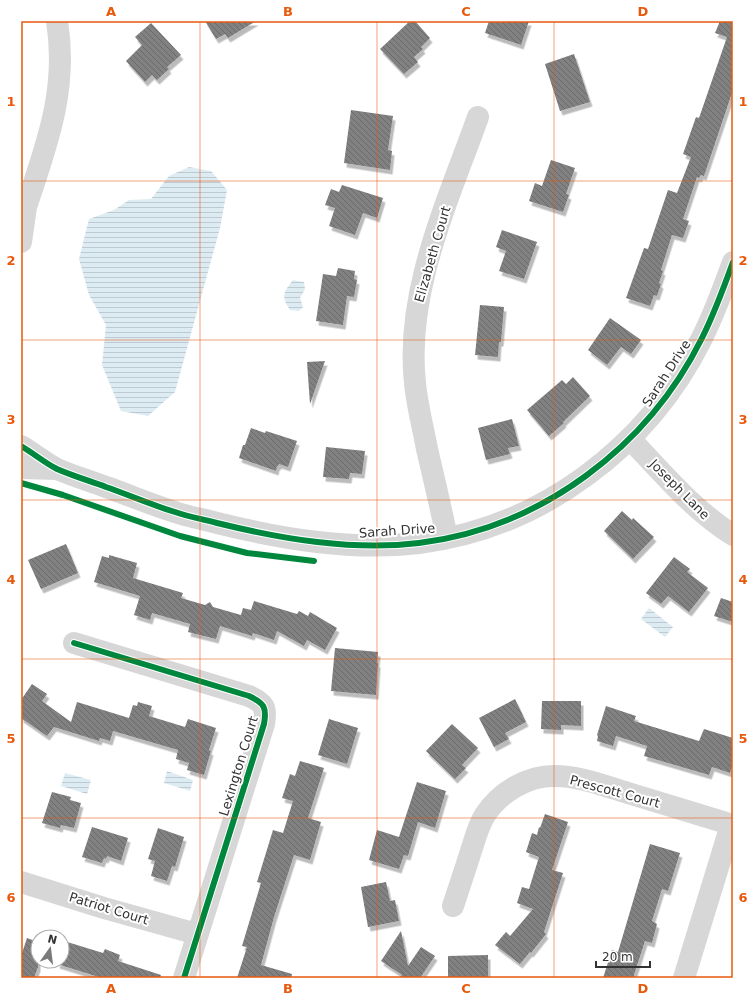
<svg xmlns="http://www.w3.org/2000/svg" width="754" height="999" font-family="'DejaVu Sans',sans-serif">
<defs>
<pattern id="water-rules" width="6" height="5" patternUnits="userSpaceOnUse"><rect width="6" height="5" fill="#ddebf3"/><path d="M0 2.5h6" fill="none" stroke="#becad1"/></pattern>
<pattern id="building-back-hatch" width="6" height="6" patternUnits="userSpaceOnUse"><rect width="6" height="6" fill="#818181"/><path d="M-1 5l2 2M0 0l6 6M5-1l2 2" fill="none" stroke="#6a6a6a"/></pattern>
<filter id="shadow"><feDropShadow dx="2.5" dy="4.5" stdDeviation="0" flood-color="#0004"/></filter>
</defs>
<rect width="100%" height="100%" fill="#fff"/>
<path fill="url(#water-rules)" d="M189 167 211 171 227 190 220 228 175 392 148 416 121 411 102 365 106 325 89 295 79 259 89 219 114 210 129 200 151 199 169 176Z
M293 280 304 282 305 289 300 298 303 307 299 311 290 310C281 296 283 293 293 280Z
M649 608 673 627 665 637 641 619Z
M167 771 193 780 190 791 164 783Z
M65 773 91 780 87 794 61 786Z"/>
<path fill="url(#building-back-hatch)" filter="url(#shadow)" d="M205 21H256L228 38 225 34 216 39Z
M410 21H415L430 38 421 47 423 49 414 57 418 62 404 74 380 49Z
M489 21H529L521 45 485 33Z
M720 21H733V90L704 176 701 175 699 178 697 177 683 219 689 221 683 238 672 235 661 270 663 271 659 283 661 284 657 296 654 295 650 306 626 298 644 248 648 249 668 190 677 193 691 157 683 154 696 117 699 118 727 37 715 33Z
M151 23 181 55 167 67 169 69 157 80 152 75 145 82 126 61 142 45 135 37Z
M574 54 590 102 560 111 545 64Z
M351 110 393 116 388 150 392 151 390 170 344 163Z
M551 160 575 168 566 194 569 195 563 212 529 201 535 183 542 186Z
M342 185 383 198 377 218 363 213 355 235 329 226 335 208 325 205 331 189 339 192Z
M502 230 537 242 524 279 499 271 506 251 496 247Z
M338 268 355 271 354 279 357 280 354 297 347 296 343 325 316 321 323 274 336 276Z
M480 305 504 307 501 342H499L498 357 475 355Z
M610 318 641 340 631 354 621 347 607 365 588 350Z
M325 361 310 404 307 362Z
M573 377 590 396 563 422 564 423 549 436 527 410 562 380 566 384Z
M512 419 519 446 508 448 510 454 486 460 478 428Z
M251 428 265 433 266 431 297 441 288 467 279 464 278 466H277L276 471 239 458 243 445H245Z
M326 447 365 451 362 474 350 473 349 479 323 477Z
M622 511 632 520 633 518 654 537 633 559 604 531Z
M66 544 78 573 41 589 28 560Z
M109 555 137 563 133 578 183 593 181 598 205 605 210 602 213 607 241 615 243 608 251 610 254 601 297 614 299 611 308 616 310 612 337 628 325 650 307 640 304 646 277 631 274 640 253 633 252 636 220 626 216 639 188 632 190 624 152 613 150 620 134 615 140 596 94 582 102 556 109 558Z
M674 557 690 569 687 572 708 588 689 612 668 596 661 604 646 593Z
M721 598 733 602V622L714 616Z
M335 648 378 652 377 663H378L376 695 331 691Z
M32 684 47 694 42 701 71 722 77 702 129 718 133 705 137 706 138 702 152 706 149 716 185 727 188 719 216 728 209 750 211 751 204 775 187 770 189 763 176 759 178 750 113 731 110 741 100 738 99 741 54 727 47 736 21 718V700Z
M515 699 526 722 505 733 509 739 494 747 479 718Z
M542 701H581V726L561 725V730L541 729Z
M606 706 636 716 634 721 699 741 704 729 733 738V763L730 773 712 767 709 775 644 756 647 746 616 736 613 746 597 741 598 736 597 735Z
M329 719 358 728 347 764 318 755Z
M452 724 478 748 462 765 466 768 455 779 426 751Z
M300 761 324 768 308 818 321 822 310 860 294 855 274 917 261 965 292 974 291 978H237L247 947 242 946 261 883 257 882 273 830 283 833 293 801 282 798 290 774 295 776Z
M417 782 446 791 435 828 418 822 408 856 404 855 399 869 369 860 377 830 399 837Z
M52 792 71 797 70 800 81 803 74 828 61 825 60 828 42 823Z
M545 814 568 822 552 870 563 873 544 932 546 934 531 953 530 952 520 964 495 945 506 932 510 936 533 909 517 903 522 887 529 889 539 857 526 852 532 833 537 835 539 827 540 828Z
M92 827 128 838 121 861 107 856 106 859 104 858 102 863 82 857Z
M158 828 184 837 175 867 172 866 167 881 151 876 155 861 148 859Z
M650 844 680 853 668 891 662 889 652 921 657 924 652 943 645 941 633 978H603L612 950 618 952Z
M386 882 390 901 395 900 399 921 368 927 361 887Z
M401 931 408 966 421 947 435 956 420 978H399L402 975 381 961Z
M27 938 38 942V967L34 978H21V956Z
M64 941 103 953 105 949 120 955 118 961 161 975 160 978H102L57 964 58 961H62V948Z
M488 955V978H448V956Z"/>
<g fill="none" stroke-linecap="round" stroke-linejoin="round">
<path stroke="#d7d7d7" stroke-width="22" d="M21 217 26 207C47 144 68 89 57 21
M21 242 26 207
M630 439C663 473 693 510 733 535
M21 446C33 453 45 463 57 469 73 476 90 481 106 487 129 495 152 505 175 512 189 517 203 519 217 523 282 539 352 551 419 543 541 528 648 447 702 338 714 314 724 287 733 262
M21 468 56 469
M447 538C441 508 434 479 427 449 423 427 417 405 415 383 405 292 448 201 478 117
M74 643 249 696C264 703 267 707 264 724L184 978
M21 882 104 908 197 934
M453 906C459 888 465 870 471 851 475 839 478 826 485 815 500 792 527 776 554 776 580 776 604 786 628 793 663 804 698 814 733 825
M684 978 731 825"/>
<g stroke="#fff" stroke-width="8">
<path id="cycleway" d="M21 446C33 453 45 463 57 469 73 476 90 481 106 487 129 495 152 505 175 512 189 517 203 519 217 523 282 539 352 551 419 543 541 528 648 447 702 338 714 314 724 287 733 262
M21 483 63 495 180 536 247 553 314 561
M74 643 249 696C264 703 267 707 264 724L184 978"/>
</g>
<use href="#cycleway" stroke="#00873e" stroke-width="6"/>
</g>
<path fill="none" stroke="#e8590c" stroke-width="1" stroke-opacity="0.55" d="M200 21V978M377 21V978M554 21V978M21 181H733M21 340H733M21 500H733M21 659H733M21 818H733"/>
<g text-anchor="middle" stroke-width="4" stroke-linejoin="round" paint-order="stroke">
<g font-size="13" fill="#333" stroke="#fff">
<text transform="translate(432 254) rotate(-74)" y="5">Elizabeth Court</text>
<text transform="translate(666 373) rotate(-57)" y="5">Sarah Drive</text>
<text transform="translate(680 489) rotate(45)" y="5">Joseph Lane</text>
<text transform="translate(397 530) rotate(-4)" y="5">Sarah Drive</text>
<text transform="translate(238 766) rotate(-73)" y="5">Lexington Court</text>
<text transform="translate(615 791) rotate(15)" y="5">Prescott Court</text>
<text transform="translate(109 908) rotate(17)" y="5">Patriot Court</text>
</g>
</g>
<rect width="754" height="999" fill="none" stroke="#ffffff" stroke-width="44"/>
<g transform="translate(50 949) rotate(14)"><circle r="19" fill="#ffffff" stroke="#adadad"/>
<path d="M0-3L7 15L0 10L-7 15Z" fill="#7a7a7a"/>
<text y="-6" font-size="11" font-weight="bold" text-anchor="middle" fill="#333333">N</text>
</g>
<path d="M596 961v6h54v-6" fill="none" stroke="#333333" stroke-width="2"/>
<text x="602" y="961" font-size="12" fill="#333333" stroke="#ffffff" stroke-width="3" paint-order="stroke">20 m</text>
<rect x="22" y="22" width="710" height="955" fill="none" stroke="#e8590c" stroke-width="1.5"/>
<g font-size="13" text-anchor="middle" font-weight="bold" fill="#e8590c">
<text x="111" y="16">A</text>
<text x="288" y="16">B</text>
<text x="466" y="16">C</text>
<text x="643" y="16">D</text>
<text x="11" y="106">1</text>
<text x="743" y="106">1</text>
<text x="11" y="265">2</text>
<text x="743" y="265">2</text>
<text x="11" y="424">3</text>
<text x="743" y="424">3</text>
<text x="11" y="584">4</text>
<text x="743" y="584">4</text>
<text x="11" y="743">5</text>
<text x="743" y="743">5</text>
<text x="11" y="902">6</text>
<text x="743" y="902">6</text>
<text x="111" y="993">A</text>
<text x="288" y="993">B</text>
<text x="466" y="993">C</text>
<text x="643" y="993">D</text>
</g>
</svg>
